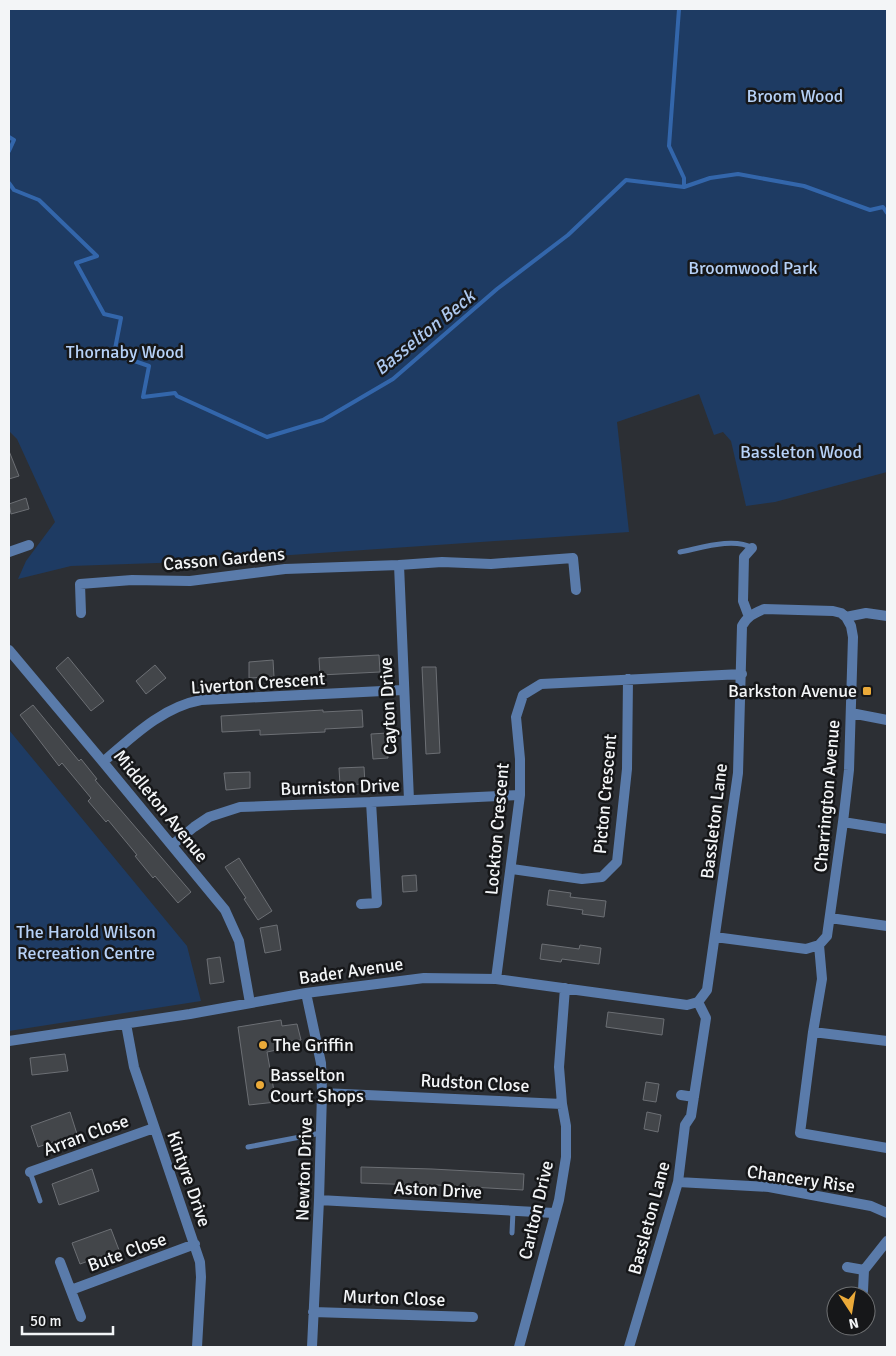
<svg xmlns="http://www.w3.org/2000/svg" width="896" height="1356" font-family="Signika,sans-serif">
<rect width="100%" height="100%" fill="#2c2f34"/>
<path fill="#1e3b63" d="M9 9H887V472L775 502 746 506 731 441 723 432 714 435 699 394 617 422 629 532 186 562 71 566 18 579 26 561 55 522 17 439 9 431Z
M9 730 187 946 201 1001 9 1031Z"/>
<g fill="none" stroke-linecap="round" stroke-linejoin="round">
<path stroke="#3366ab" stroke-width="4" d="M679 9 669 146 684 178V187
M9 137 14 140 9 151
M9 183 14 190 39 200 97 256 76 263 104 314 121 318 114 354 149 366 143 397 175 393 177 396 267 437 323 420 393 379 497 289 568 235 626 180 684 187 710 178 738 174 804 186 870 210 883 207 887 213"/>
</g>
<path fill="#43464a" stroke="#6c6f74" d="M9 451 19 476 9 479Z
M26 498 29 509 11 514 9 504Z
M379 655 380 672 320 675 319 658Z
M68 657 104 701 91 711 56 668Z
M273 660 274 677 249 678V662Z
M155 665 166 678 146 694 136 681Z
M422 667H436L440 753 426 754Z
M33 705 79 761 81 759 97 779 95 780 191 892 178 903 155 876 153 878 135 856 137 855 108 820 106 822 88 801 91 798 62 763 59 766 20 715Z
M323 710V712L362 710 363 727 325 729V732L260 735V730L222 732 221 716Z
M387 733 388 758 373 759 371 734Z
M364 767 365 784 340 785 339 768Z
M250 772V788L226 790 224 773Z
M239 858 272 911 258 920 244 899 246 898 225 867Z
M416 875 417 891 403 892 402 876Z
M549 890 571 893 570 897 606 901 604 917 582 914 583 910 547 905Z
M277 925 281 950 265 953 260 928Z
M542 944 579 949 580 945 601 948 599 964 562 959 561 962 540 959Z
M220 957 224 982 210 984 207 959Z
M608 1012 664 1019 662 1035 606 1027Z
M281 1020 282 1026 297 1024 301 1040 285 1042 286 1048 267 1052 276 1102 249 1105 238 1027Z
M65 1054 68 1071 32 1075 30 1058Z
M646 1082 659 1084 656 1102 643 1100Z
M70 1112 77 1134 38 1147 31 1126Z
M647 1112 661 1115 658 1132 644 1129Z
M361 1167 432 1169 524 1174 523 1190 419 1184V1185L361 1183Z
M92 1169 99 1191 59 1205 52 1184Z
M111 1229 119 1250 80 1264 72 1243Z"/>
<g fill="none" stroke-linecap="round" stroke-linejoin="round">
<path stroke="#5a7baa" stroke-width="5" d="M680 552C701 548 734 537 752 548
M248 1147 321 1133
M30 1172 40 1201
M512 1233 513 1211"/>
<path stroke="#5a7baa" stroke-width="10" d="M9 552 29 545
M81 613 80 584 132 580 190 581 285 569 399 565
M749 617 743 601 744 557 752 548
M9 650 103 762 225 910 239 941 250 1003
M851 713 887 720
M103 762C132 737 162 707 201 700L403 690
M409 800 399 565 442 562 491 564 573 558 576 590
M843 822 887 829
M172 845 194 827 209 817 240 807 371 802 520 795
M512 869 582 879 602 877 617 862 627 769 628 679
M361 904 377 903 371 802
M830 918 887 926
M715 937 806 949 819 945 827 936 843 822 849 770 853 637 851 626 846 617
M819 945 822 979 813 1032 800 1133 887 1148
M496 979 520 795V759L516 717 523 695 541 684 742 674
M306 993 321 1063 322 1093 319 1200 312 1347
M698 1002 707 990 738 773 742 626C747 616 755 613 764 609L833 611 841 613 846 617 866 613 887 616
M126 1024 134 1067 200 1262 201 1277 197 1347
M813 1032 887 1041
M9 1041 190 1014 306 993 424 978 496 979 687 1005 698 1002
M322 1093 562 1104
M681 1095 694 1097
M30 1172 154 1128
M678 1182 769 1187 871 1206 887 1213
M319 1200 554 1213
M60 1262 81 1317
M847 1267 864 1270
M71 1290 195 1244
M863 1291 864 1270 887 1241
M313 1312 473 1317
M519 1347 559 1200 566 1157V1126L562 1104 559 1067 565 988
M629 1347 678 1182 685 1125 691 1116 706 1018 698 1002"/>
</g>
<g fill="#ebaa39" stroke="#161719" stroke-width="2">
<rect x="862" y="686" width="10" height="10" rx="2.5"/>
<circle cx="263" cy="1045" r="5"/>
<circle cx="260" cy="1085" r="5"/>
</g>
<g text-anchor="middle" stroke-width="5" stroke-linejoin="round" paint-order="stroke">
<g font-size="18" fill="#b6d1f7" stroke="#161719">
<text x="795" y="102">Broom Wood</text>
<text x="753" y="274">Broomwood Park</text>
<text x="125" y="358">Thornaby Wood</text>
<text x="801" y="458">Bassleton Wood</text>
<text x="86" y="938">The Harold Wilson<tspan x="86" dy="21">Recreation Centre</tspan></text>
</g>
<g font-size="18" fill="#f3f5f7" stroke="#161719">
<text transform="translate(224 559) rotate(-5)" y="6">Casson Gardens</text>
<text transform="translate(258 683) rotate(-4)" y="6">Liverton Crescent</text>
<text transform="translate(388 706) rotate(-93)" y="6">Cayton Drive</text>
<text transform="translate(340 787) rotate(-2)" y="6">Burniston Drive</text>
<text transform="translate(605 794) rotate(-85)" y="6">Picton Crescent</text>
<text transform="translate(827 796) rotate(-85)" y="6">Charrington Avenue</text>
<text transform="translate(161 806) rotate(51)" y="6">Middleton Avenue</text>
<text transform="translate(714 821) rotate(-83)" y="6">Bassleton Lane</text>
<text transform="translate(497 829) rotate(-85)" y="6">Lockton Crescent</text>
<text transform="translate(351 971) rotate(-8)" y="6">Bader Avenue</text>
<text transform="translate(475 1083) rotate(3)" y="6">Rudston Close</text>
<text transform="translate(86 1135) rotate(-20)" y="6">Arran Close</text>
<text transform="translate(304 1169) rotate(-88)" y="6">Newton Drive</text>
<text transform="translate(189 1179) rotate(71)" y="6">Kintyre Drive</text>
<text transform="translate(801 1179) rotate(8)" y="6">Chancery Rise</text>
<text transform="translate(438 1190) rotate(3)" y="6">Aston Drive</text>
<text transform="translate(536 1210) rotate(-77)" y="6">Carlton Drive</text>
<text transform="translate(649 1218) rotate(-75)" y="6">Bassleton Lane</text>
<text transform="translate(127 1252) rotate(-20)" y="6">Bute Close</text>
<text transform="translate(394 1298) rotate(2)" y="6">Murton Close</text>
</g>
<g font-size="18" fill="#f3f5f7" stroke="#161719" text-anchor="start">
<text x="857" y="697" text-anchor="end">Barkston Avenue</text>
<text x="273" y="1051">The Griffin</text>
<text x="270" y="1081">Basselton<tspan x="270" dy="21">Court Shops</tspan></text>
</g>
<g font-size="19" font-style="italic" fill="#adc8ee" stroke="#161719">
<text transform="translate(424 332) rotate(-39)" y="7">Basselton Beck</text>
</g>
</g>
<rect width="896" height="1356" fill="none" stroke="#f3f5f7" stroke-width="20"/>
<g transform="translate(851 1311) rotate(168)"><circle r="24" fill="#161719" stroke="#6e7072"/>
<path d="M0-4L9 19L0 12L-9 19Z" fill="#ebaa39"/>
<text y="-8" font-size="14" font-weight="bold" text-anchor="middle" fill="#f3f5f7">N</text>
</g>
<path d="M22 1326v8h91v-8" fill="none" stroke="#f3f5f7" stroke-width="2.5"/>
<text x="30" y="1326" font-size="15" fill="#f3f5f7" stroke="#161719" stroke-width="4" paint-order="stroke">50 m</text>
</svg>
